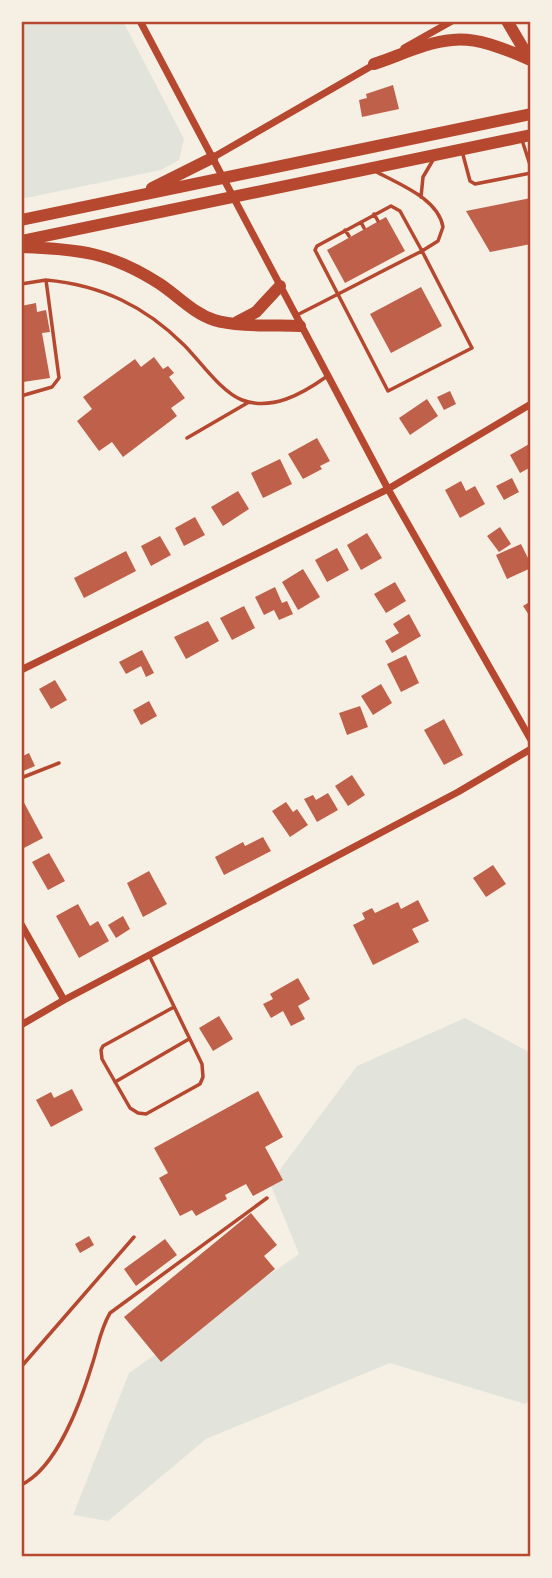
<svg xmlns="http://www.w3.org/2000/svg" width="552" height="1578" font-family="'Fira Sans',sans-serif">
<rect width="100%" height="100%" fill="#f6efe4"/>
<path fill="#e2e4dc" d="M21 21H123L184 139 179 160 161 170 21 199Z
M465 1018 531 1053V1399L525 1404 390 1363 206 1439 108 1521 73 1515 129 1373 299 1254 270 1183 357 1066Z"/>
<path fill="#bf614a" d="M393 85 399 109 362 117 359 100 367 98 366 94Z
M531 198V244L490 252 466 211Z
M386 217 405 251 345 283 327 250Z
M421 287 442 326 391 353 370 314Z
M36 303 37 312 46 310 50 332 42 333 50 378 23 382 21 370V306Z
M154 357 163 369 168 366 174 373 169 377 185 398 171 408 177 416 123 457 112 442 99 451 77 421 92 409 83 397 135 359 141 367Z
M450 391 456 404 444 410 437 397Z
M427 399 438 416 410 435 399 418Z
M317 438 330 461 320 466 322 469 303 479 288 454Z
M531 443V467L520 473 510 455Z
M280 459 292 484 263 498 251 473Z
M512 478 519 492 504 500 496 486Z
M461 481 466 491 475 486 485 504 460 518 445 490Z
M238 491 249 509 223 526 211 507Z
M195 517 205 535 184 546 175 528Z
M500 527 511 544 499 552 487 536Z
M367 533 382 558 361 570 347 545Z
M160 536 171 555 151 566 141 546Z
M521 544 528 558 531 556V568L507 579 496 555Z
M337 548 349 570 327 582 315 560Z
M126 551 136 571 84 598 74 578Z
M303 569 320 597 298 610 282 582Z
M395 582 406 601 386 613 374 594Z
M275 587 282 603 287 601 293 614 279 620 274 610 264 615 255 597Z
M531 601V618L523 606Z
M244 606 255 628 232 640 220 618Z
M409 614 421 636 392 653 385 641 399 633 393 624Z
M208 621 219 641 186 659 174 637Z
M142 650 154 673 146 677 141 666 126 674 119 662Z
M406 655 419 683 401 692 387 664Z
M55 680 67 700 51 709 39 689Z
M381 684 392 703 373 715 361 696Z
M149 701 157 716 141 725 133 710Z
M360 706 368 727 347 735 339 713Z
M444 719 463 755 444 765 424 730Z
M29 753 35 766 21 772V757Z
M352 775 365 795 348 806 335 786Z
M328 793 338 810 317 822 304 799 313 795 316 800Z
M21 797 43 838 22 849 21 846Z
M286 802 293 812 297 809 308 825 290 837 272 811Z
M263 837 271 851 224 875 215 857 243 842 245 846Z
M49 853 65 881 48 890 32 862Z
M493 865 506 884 486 897 473 878Z
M149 871 167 904 143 917 127 883Z
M418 900 429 921 412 929 419 942 373 965 353 925 365 919 362 913 372 908 375 913 398 902 401 909Z
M78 904 90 926 98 921 109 941 79 958 56 916Z
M123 916 130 929 116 938 108 925Z
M298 978 310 999 298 1006 305 1019 291 1026 283 1011 271 1018 263 1004 273 999 270 994Z
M219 1016 233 1039 213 1051 199 1028Z
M72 1089 83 1110 51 1127 36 1100 51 1092 54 1098Z
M258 1091 283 1137 265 1147 283 1180 253 1196 246 1184 225 1195 227 1199 196 1216 192 1210 180 1216 159 1178 168 1173 154 1148Z
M251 1213 277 1245 264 1256 275 1269 161 1362 124 1317Z
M89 1236 94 1245 80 1253 75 1244Z
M165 1239 177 1255 136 1286 124 1269Z"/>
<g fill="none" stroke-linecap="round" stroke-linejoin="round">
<path stroke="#b5482f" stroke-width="3.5" d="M522 140 531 168
M462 151 470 181 475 184 531 173
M421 197 423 177 433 160
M374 214 378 221
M361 222 364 228
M345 230 349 236
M21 284 46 280
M297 315C339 294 380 272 422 251L472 348 388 391 315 250 317 246 391 206 400 211 422 251 438 241 443 227C438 198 398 184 375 171
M21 396 52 387 59 378 46 280C101 285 145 306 184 345 200 361 221 392 242 400 272 411 302 394 326 377
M187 438 249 402
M21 778 59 763
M149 955 202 1064 203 1077 200 1084 146 1114 138 1113 130 1108 102 1059 101 1050 103 1046 174 1007
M115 1082 189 1039
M21 1367 134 1237
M21 1485C57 1468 81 1401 92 1365 98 1347 100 1330 110 1313L267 1198"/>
<path stroke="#b5482f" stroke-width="7" d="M140 21 388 489 531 740
M404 48 452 21
M212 158 375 64
M21 670 388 489 531 404
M21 924 64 1000
M21 1025 64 1000 458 792 531 749"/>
<path stroke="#b5482f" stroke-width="12" d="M507 21 529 58
M374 64C399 56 426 42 452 40 479 37 507 50 531 60
M152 188 212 158
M21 220 531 114
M21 241 531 135
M21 247C79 249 110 252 160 284 178 296 193 313 214 320 236 327 277 325 300 326
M237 322 256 312 280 286"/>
</g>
<rect width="552" height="1578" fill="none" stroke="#f6efe4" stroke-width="46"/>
<rect x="23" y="23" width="506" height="1532" fill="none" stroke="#b5482f" stroke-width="2.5"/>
</svg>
